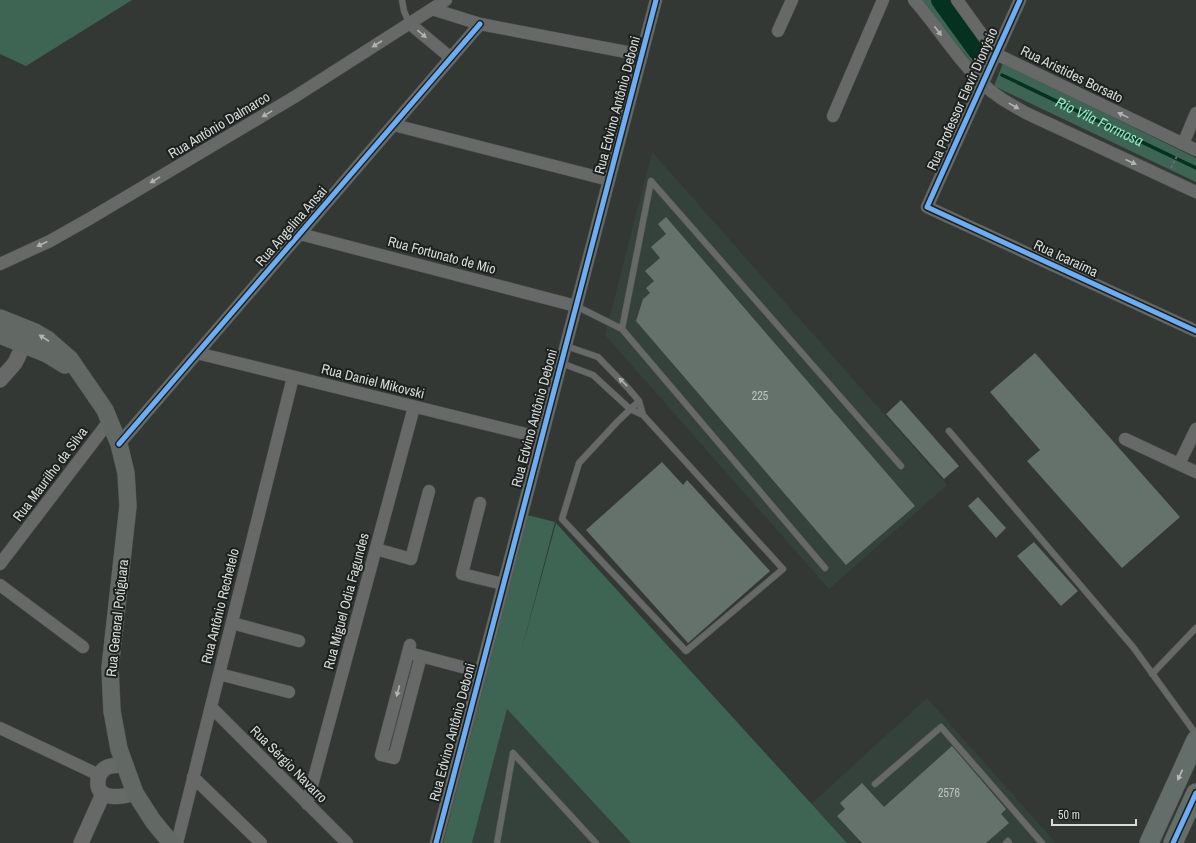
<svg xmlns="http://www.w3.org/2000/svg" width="1196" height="843" font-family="'Archivo Narrow',sans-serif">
<rect width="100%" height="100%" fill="#333835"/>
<path fill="#34423b" d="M652 152 947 485 829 589 605 335Z
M927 698 1056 843H847L811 804Z
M507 708 631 843H472Z"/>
<path fill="#3e6554" d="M0 0H132L26 66 0 54Z
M920 0H950L984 44 974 65Z
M1003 63 1196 158V182L994 86Z
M527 515 555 522 520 656 556 523 847 843H631L507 709 472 843H443Z"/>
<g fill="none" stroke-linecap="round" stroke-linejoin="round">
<path stroke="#053121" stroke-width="3.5" id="s1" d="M1002 75 1196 168"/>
<path stroke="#053121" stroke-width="20" d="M941 0 978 51"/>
</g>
<path fill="#65726c" d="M666 217 915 506 846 565 636 321 643 299 650 293 646 288 654 281 645 271 660 258 651 247 666 234 658 224Z
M1035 353 1180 517 1122 568 1027 461 1040 450 990 392Z
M901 400 959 466 944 479 886 414Z
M662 462 683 485 687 480 770 571 688 643 586 530Z
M978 497 1006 528 996 538 968 506Z
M1034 542 1078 591 1061 606 1017 556Z
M952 746 1006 809 1001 814 1009 823 986 843H862L837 816 845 809 840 803 862 783 884 807Z"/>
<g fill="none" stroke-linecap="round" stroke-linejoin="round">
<g stroke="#505552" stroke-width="7">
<path id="service" d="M402 0 404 11 409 23
M576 306 622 329 651 181 901 466
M622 329 825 568
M566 346 598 357 628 388 639 401 643 415
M561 363 593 375 630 409 643 415 783 569 686 651 562 519 579 463 618 421 639 401
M949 431 1133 647 1196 734
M1152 674 1196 628
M513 753 596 843
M875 784 941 727 1042 843
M497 843 513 753
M1006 843 1008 841 1009 843"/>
</g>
<g stroke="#505552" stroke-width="13">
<path id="minor" d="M914 0C938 27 956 58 982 83 995 96 1010 104 1026 113L1196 192
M957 0 996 54 1196 150
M1020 0 927 207 1196 331
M432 9 480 24 642 55
M409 23 451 58
M778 31 792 0
M833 116 883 0
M394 125 609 180
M1183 144 1196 113
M300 234 576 306
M0 264 50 241 89 219 296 96 446 0
M197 353 542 438
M1125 439 1196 472
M119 444 480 24
M1179 464 1196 429
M480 503 462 574 503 584
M376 549 411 559 429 491
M0 564 110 420
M0 585 83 647
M232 623 299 641
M410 645 381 755 394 758 421 656
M413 654 481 672
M219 674 289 692
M211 707 347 843
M0 728 99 775
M193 777 261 843
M307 804 414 407
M177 843 293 377
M436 843 656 0"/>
</g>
<g stroke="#505552" stroke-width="16">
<path id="tertiary" d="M0 380 15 363 24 344
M124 765C117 765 108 765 103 770 100 773 98 777 98 781 96 802 123 797 135 793
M81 843 103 794"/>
</g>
<g stroke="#505552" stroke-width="18">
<path id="secondary" d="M0 318 35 332 47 339 70 359 105 410 119 444 126 473 128 506 110 668 112 711 119 749 135 793 153 821 171 843
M0 335 47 354 65 365"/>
</g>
<g stroke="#505552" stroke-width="20">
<path id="primary" d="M1149 843 1196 740
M1173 843 1196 793"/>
</g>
<path stroke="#696c6a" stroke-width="2" stroke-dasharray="3 2" stroke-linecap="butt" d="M1171 168 1178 154"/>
<use href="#service" stroke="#666967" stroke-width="6"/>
<use href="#minor" stroke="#666967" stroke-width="12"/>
<use href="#tertiary" stroke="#666967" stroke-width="15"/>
<use href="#secondary" stroke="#626965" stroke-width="17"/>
<use href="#primary" stroke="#636e6a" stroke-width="19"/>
<g stroke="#1c201e" stroke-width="8">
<path id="cycleway" d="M1020 0 927 207 1196 331
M119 444 480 24
M436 843 656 0
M1173 843 1196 793"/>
</g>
<use href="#cycleway" stroke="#6dadf4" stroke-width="5"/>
</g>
<defs><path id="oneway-solid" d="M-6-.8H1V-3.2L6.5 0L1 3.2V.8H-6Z"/></defs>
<g fill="#afb4b1">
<use href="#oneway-solid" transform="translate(938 31) rotate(53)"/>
<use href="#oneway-solid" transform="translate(422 34) rotate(40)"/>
<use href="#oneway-solid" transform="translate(377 44) rotate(147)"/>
<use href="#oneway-solid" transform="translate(1014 106) rotate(29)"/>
<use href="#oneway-solid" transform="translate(267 114) rotate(149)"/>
<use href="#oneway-solid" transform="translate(1123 115) rotate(-154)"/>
<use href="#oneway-solid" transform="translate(1131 162) rotate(25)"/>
<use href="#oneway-solid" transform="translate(155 180) rotate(149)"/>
<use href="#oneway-solid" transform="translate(42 244) rotate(155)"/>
<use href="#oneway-solid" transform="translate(623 382) rotate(-135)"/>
<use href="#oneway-solid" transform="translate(398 691) rotate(105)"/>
</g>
<use fill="#aeb4b0" href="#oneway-solid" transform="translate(44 338) rotate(-147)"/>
<use fill="#b4bbb8" href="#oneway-solid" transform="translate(1180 775) rotate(115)"/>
<g text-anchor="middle" stroke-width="4" stroke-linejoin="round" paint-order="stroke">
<g font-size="12" fill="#bac2be">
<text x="760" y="400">225</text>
<text x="949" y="797">2576</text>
</g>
<g font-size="14" fill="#d7dcd9" stroke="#1c201e">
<text transform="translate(1072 74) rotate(26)" y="5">Rua Aristides Borsato</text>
<text transform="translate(962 99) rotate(-66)" y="5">Rua Professor Elevir Dionýsio</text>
<text transform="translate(617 105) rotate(-75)" y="5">Rua Edvino Antônio Deboni</text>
<text transform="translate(219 125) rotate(-31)" y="5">Rua Antônio Dalmarco</text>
<text transform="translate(291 226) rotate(-49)" y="5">Rua Angelina Ansai</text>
<text transform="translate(442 255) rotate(15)" y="5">Rua Fortunato de Mio</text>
<text transform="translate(1066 258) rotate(25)" y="5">Rua Icaraíma</text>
<text transform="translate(373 381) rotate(14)" y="5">Rua Daniel Mikovski</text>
<text transform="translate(534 418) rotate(-75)" y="5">Rua Edvino Antônio Deboni</text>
<text transform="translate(50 474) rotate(-53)" y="5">Rua Maurilho da Silva</text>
<text transform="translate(346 601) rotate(-75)" y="5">Rua Miguel Odia Fagundes</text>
<text transform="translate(220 606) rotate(-76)" y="5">Rua Antônio Rechetelo</text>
<text transform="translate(117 618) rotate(-84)" y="5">Rua General Potiguara</text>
<text transform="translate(452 732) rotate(-75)" y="5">Rua Edvino Antônio Deboni</text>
<text transform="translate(289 764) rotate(45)" y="5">Rua Sérgio Navarro</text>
</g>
<g font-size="15" font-style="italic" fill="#90e9c2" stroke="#1c201e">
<text dy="5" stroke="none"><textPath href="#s1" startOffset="108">Rio Vila Formosa</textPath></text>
</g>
</g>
<path d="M1052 819v6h84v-6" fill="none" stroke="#d7dcd9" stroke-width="2"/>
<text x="1058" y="819" font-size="12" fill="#d7dcd9" stroke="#1c201e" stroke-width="3" paint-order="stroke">50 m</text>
</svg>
